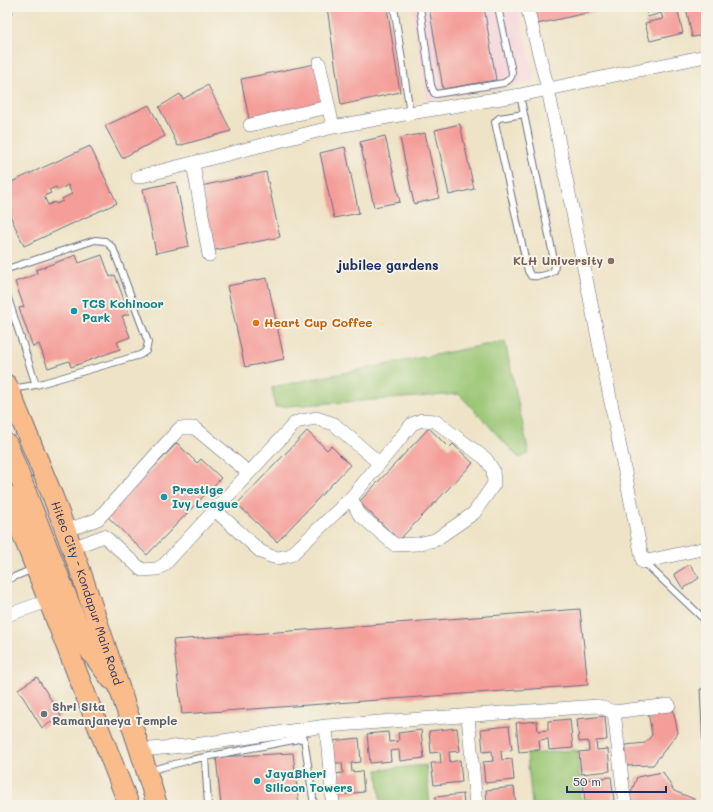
<svg xmlns="http://www.w3.org/2000/svg" width="713" height="812" font-family="Mali,sans-serif">
<rect width="100%" height="100%" fill="#f7f3e8"/>
<filter id="ink" filterUnits="userSpaceOnUse"><feTurbulence type="fractalNoise" baseFrequency=".025" numOctaves="2"/><feDisplacementMap in="SourceGraphic" scale="8" xChannelSelector="R" yChannelSelector="G"/><feConvolveMatrix kernelMatrix="1 2 1 2 8 2 1 2 1" color-interpolation-filters="sRGB"/></filter>
<filter id="wash" filterUnits="userSpaceOnUse"><feTurbulence type="fractalNoise" baseFrequency=".012" numOctaves="4" result="noise"/><feDisplacementMap in="SourceGraphic" scale="16" xChannelSelector="R" yChannelSelector="G"/><feGaussianBlur stdDeviation="0.9" result="paint"/><feColorMatrix in="noise" values="0 0 0 0 0 0 0 0 0 0 0 0 0 0 0 0 0 1.4 0 .05"/><feComposite in="paint" operator="in"/></filter>
<g filter="url(#wash)">
<rect width="100%" height="100%" fill="#eee3c6"/>
<path fill="#f6cfd8" d="M412 7H518L534 77 533 79 531 82 427 100Z"/>
<path fill="#9ac673" stroke="#5a7a68" d="M505 341 529 454 519 458 459 394 275 407 272 387Z
M577 750 582 804 532 805 527 754Z
M426 765 430 805H381L377 770Z"/>
<g id="blocks">
<path fill="#f49d99" fill-rule="evenodd" d="M7 7H10L13 13 7 16Z
M327 7H387L400 92 341 105Z
M429 7H484L496 80 443 89Z
M533 7H609V8L537 24Z
M645 7H677L683 33 650 41 645 23 663 19 661 13 648 17Z
M686 7H706V35L692 37Z
M315 64 323 104 249 119 241 79Z
M208 85 231 131 178 146 159 107 180 94 183 99Z
M149 105 165 136 122 158 105 126Z
M460 124 474 189 449 195 435 130Z
M425 133 439 198 414 204 400 138Z
M385 136 400 202 374 207 360 142Z
M90 146 117 203 24 246 7 209V184ZM68 185 72 194 62 199 63 201 56 204 55 202 48 205 44 196 51 193 49 190 56 187 58 190Z
M345 147 359 213 334 218 320 153Z
M266 172 280 237 211 251 201 186Z
M176 182 189 246 156 253 143 189Z
M76 255 79 263 102 255 110 277 115 275 129 314 122 316 130 337 117 342 120 349 71 367 69 361 48 368 39 344 33 347 19 308 24 307 15 282 37 274 36 270Z
M267 278 284 359 245 367 227 286Z
M429 428 449 448 453 444 473 463 399 540 359 502Z
M307 431 327 450 331 446 350 465 277 542 237 504Z
M177 443 197 463 201 459 221 478 147 555 107 516Z
M690 564 699 578 683 589 674 574Z
M580 609 588 685 182 714 173 640Z
M37 677 61 716 42 728 18 689Z
M700 689H706V791H705Z
M673 709 678 733 653 765 625 766 626 745 645 743 652 735 648 712Z
M605 716 607 740 596 741 597 750 608 749 610 771 581 774 579 752 589 751 588 741 579 742 577 719Z
M570 719 573 748 549 750 548 739 539 740 540 750 519 752 516 723 537 721 538 731 548 730V721Z
M509 726 512 750 501 751 502 760 512 759 514 780 485 783 483 762 493 761 492 751 483 752 481 729Z
M457 728 460 751 449 752 450 762 460 760 462 782 434 785 431 763H441L440 752 431 753 429 731Z
M421 730 424 758 400 761 399 750 390 751 391 761 370 763 367 734 388 732 389 742 399 741 398 733Z
M359 738 361 762 351 763 352 772 362 771 364 792 335 795 333 774 343 773 342 763H333L331 741Z
M293 753 299 805H221L216 757Z
M663 772 674 791 694 799 695 805H630L629 798 637 777Z
M611 777 614 801 603 802V805H594V802H585L583 780Z
M514 787 516 805H487L486 790Z
M463 794 464 805H436L435 797Z"/>
</g>
</g>
<g filter="url(#ink)">
<use href="#blocks" fill-opacity="0" stroke="#656e82" stroke-width="1"/>
<g fill="none" stroke-linecap="round" stroke-linejoin="round">
<g stroke="#656e82" stroke-width="8">
<path id="lane" d="M394 7 410 113
M420 7 431 85 434 93 436 94 504 83C509 80 512 78 512 72L498 7
M520 95 524 114 555 265 554 271C548 275 539 277 531 276L528 271 496 127 495 122 499 118 524 114
M7 269 95 240 105 241 113 248 148 342 146 351 140 355 36 385 7 295
M11 389 36 385
M645 563 706 621
M7 580 33 569
M205 757 208 805
M148 771 190 760 304 738 314 805"/>
</g>
<g stroke="#656e82" stroke-width="14">
<path id="street" d="M527 7 548 89 643 562 706 548
M319 63 333 127
M250 125 328 107
M193 163 209 255
M138 177 333 127 410 113 520 95 706 56
M215 510 260 551 270 556 278 558 291 555 351 498 412 424 422 420 435 421 486 459 493 470 494 484 474 513 435 540 417 544 395 545 359 514 351 498
M65 531 98 519 180 428H195L249 473
M72 548 104 536 142 570 157 569 164 565 296 422 316 418 334 424 379 463
M7 615 48 601
M614 712 669 705
M468 716 476 805
M326 726 333 805
M140 750 195 745 326 726 597 706 614 712 625 805"/>
</g>
<g stroke="#656e82" stroke-width="22">
<g id="primary">
<path id="s1" d="M7 385 53 497 79 567 140 750 157 805"/>
<path d="M7 444 85 644 111 679"/>
<path d="M7 495 129 805"/>
</g>
</g>
<use href="#lane" stroke="#fff" stroke-width="6"/>
<use href="#street" stroke="#fff" stroke-width="13"/>
<use href="#primary" stroke="#fabc8b" stroke-width="20"/>
</g>
</g>
<circle fill="#8d6e63" stroke="#f7f3e8" stroke-width="1.5" cx="611" cy="261" r="4"/>
<g fill="#0f9aa8" stroke="#f7f3e8" stroke-width="1.5">
<circle cx="74" cy="311" r="4"/>
<circle cx="164" cy="497" r="4"/>
<circle cx="257" cy="781" r="4"/>
</g>
<circle fill="#e8710a" stroke="#f7f3e8" stroke-width="1.5" cx="256" cy="323" r="4"/>
<circle fill="#6b7280" stroke="#f7f3e8" stroke-width="1.5" cx="44" cy="714" r="4"/>
<g text-anchor="middle" stroke-width="4" stroke-linejoin="round" paint-order="stroke">
<g font-size="12" font-weight="bold" fill="#785e54" stroke="#f7f3e8" text-anchor="end">
<text x="603" y="265">KLH University</text>
</g>
<g font-size="12" font-weight="bold" fill="#0d838f" stroke="#f7f3e8" text-anchor="start">
<text x="82" y="308">TCS Kohinoor<tspan x="82" dy="14">Park</tspan></text>
<text x="172" y="494">Prestige<tspan x="172" dy="14">Ivy League</tspan></text>
<text x="265" y="778">JayaBheri<tspan x="265" dy="14">Silicon Towers</tspan></text>
</g>
<g font-size="12" font-weight="bold" fill="#c56008" stroke="#f7f3e8" text-anchor="start">
<text x="264" y="327">Heart Cup Coffee</text>
</g>
<g font-size="12" fill="#1b2f5e" stroke="#f7f3e8">
<text dy="4" stroke="none"><textPath href="#s1" startOffset="223">Hitec City - Kondapur Main Road</textPath></text>
</g>
<g font-size="12" font-weight="bold" fill="#5b616d" stroke="#f7f3e8" text-anchor="start">
<text x="52" y="711">Shri Sita<tspan x="52" dy="14">Ramanjaneya Temple</tspan></text>
</g>
<g font-size="13" font-weight="bold" fill="#1b2f5e" stroke="#f7f3e8">
<text x="388" y="270">jubilee gardens</text>
</g>
</g>
<rect width="713" height="812" fill="none" stroke="#f7f3e8" stroke-width="24"/>
<path d="M567 786v6h99v-6" fill="none" stroke="#1b2f5e" stroke-width="2"/>
<text x="573" y="786" font-size="12" fill="#1b2f5e" stroke="#f7f3e8" stroke-width="3" paint-order="stroke">50 m</text>
</svg>
